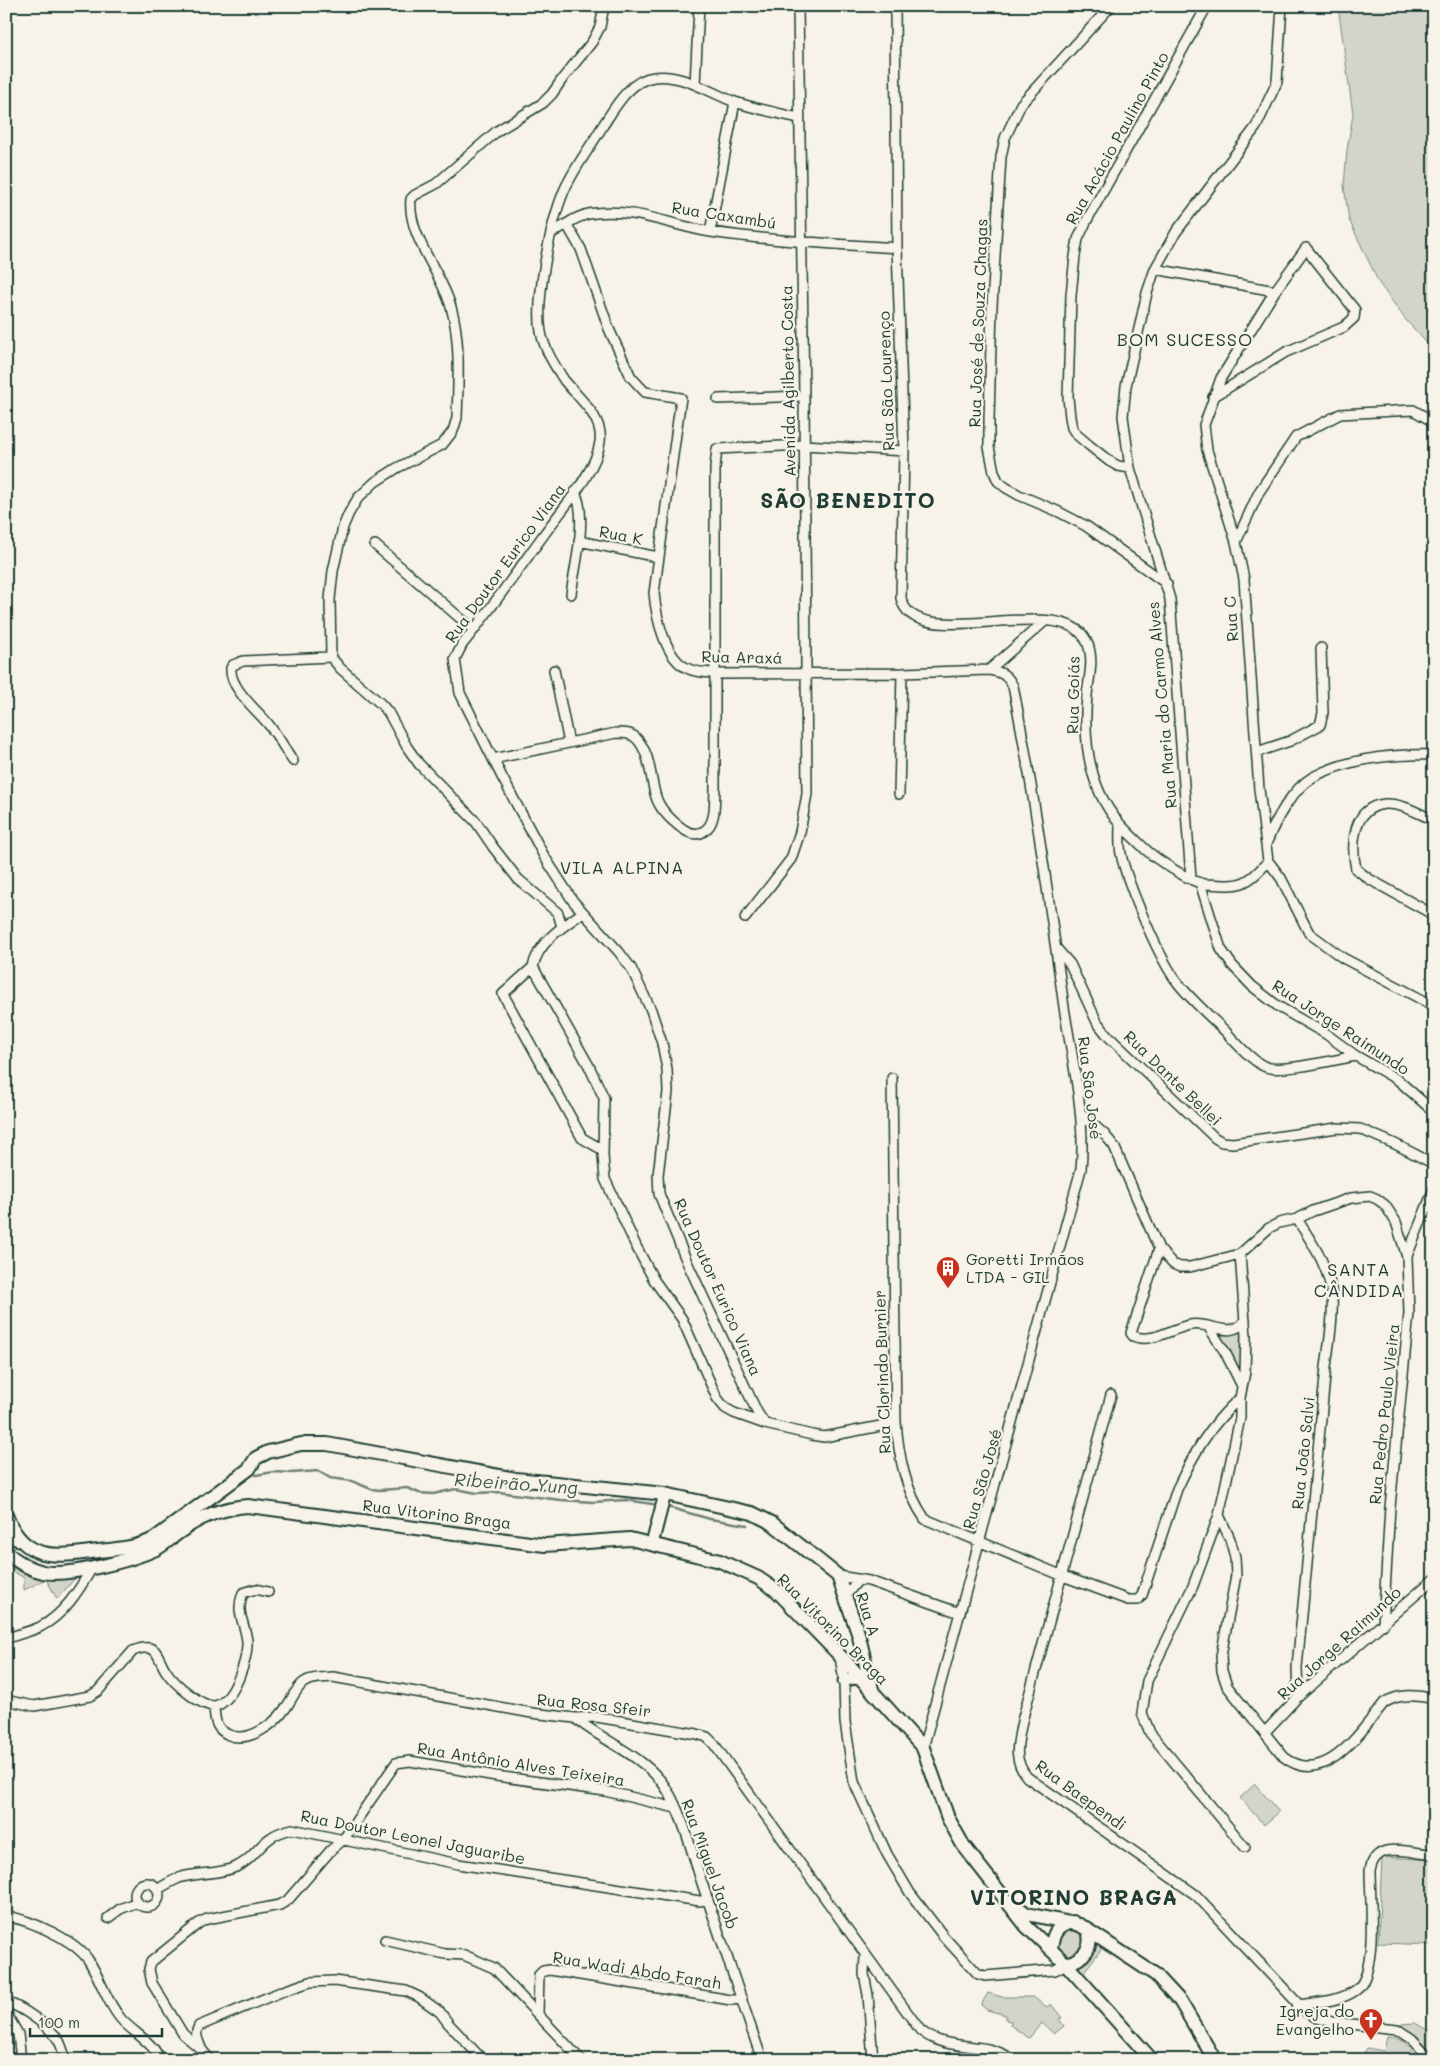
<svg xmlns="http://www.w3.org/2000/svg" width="1440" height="2066" font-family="Mali,sans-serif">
<rect width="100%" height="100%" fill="#f7f3e8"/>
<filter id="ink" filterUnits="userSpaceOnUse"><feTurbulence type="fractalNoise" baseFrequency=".02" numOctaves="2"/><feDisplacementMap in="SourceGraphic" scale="10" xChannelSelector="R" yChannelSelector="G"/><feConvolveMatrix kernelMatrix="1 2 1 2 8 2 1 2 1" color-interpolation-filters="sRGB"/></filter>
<g filter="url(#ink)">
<path fill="#d3d5ca" stroke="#79897f" d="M1338 6H1434V351L1405 319 1379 283 1349 220 1344 186 1347 150 1353 114Z
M1242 1329 1241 1376 1217 1334 1218 1331Z
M6 1563C26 1580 52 1576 76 1577L57 1599 46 1579 24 1590V1578L6 1567Z
M1255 1784 1279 1812 1264 1825 1240 1798Z
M1382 1857 1434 1860V1945L1378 1943Z
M1056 1943a14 14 0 1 1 28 0a14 14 0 1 1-28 0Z
M1092 1943H1106L1080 1977 1068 1964Z
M988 1993 1002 1997H1033L1047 2007 1051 2004 1062 2018 1059 2019 1064 2026 1054 2034 1042 2023 1029 2038 1010 2025 1011 2021 1006 2020V2015L987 2010 981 2005Z
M1415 2023 1434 2034V2055L1414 2035 1399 2024Z
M1387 2036C1401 2037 1407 2044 1415 2054L1410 2060H1359L1367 2048 1384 2051Z"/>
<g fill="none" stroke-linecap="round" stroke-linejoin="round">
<path stroke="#6f8077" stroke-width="2.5" d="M256 1475 273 1472 292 1473 318 1471 330 1478 352 1481 371 1489 380 1490 407 1488 419 1493 433 1494 456 1489 477 1493 498 1492 561 1500 593 1502 626 1500 659 1505
M664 1506 710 1519 747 1525"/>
<g stroke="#1f3d34" stroke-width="12">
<path id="minor" d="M895 6 897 248 904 451 901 598C913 656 1060 590 1086 640 1095 657 1089 677 1087 695 1083 740 1089 789 1120 824 1127 832 1136 840 1144 848 1154 858 1192 883 1205 884 1238 886 1246 888 1268 861L1259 789 1244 579 1236 542 1207 450 1204 425 1221 378 1275 291 1306 248 1355 310 1354 318 1344 327 1286 352 1213 397
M1111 6 1021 104 1005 138 1001 157 992 306 989 420V447L994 472 998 481 1005 487 1019 495 1057 511 1086 526 1167 584
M695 84 699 6
M567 225 581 249 609 329 631 377 645 392 681 398 654 593C656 616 665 660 689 669 697 673 708 672 717 674L902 673 989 670C1002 672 1007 675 1013 686 1034 792 1049 900 1064 1007 1072 1058 1086 1118 1081 1169L923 1748
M710 232 735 102
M552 233C566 225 578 214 596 213 635 208 673 226 711 232 773 241 835 244 897 248
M1155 269 1275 291
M718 399 804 396
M1130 468 1118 466 1109 461 1090 446 1076 434 1072 428 1070 417 1068 397 1071 295 1075 256 1078 239 1087 220 1207 6
M579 541 658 557
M1236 542 1259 492 1296 437 1340 414 1413 410 1434 422
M375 545 474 630
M571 594C575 565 588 517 575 492
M554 670 569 743
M989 670 1045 621
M1257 752 1290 741 1320 725 1323 713 1321 648
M493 759 616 733C624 733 632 733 637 739 651 754 650 779 656 797 660 810 672 821 683 829 689 833 697 836 704 831 717 823 714 801 715 788V468L717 449 804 445 904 451
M293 761C285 749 278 736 269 725 258 711 229 688 231 668L233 665 243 661 331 657
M899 794 902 673
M1434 820C1419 814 1402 803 1385 804 1352 807 1351 845 1356 869L1369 879 1434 915
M1120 824C1120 834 1119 844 1121 854 1127 883 1160 961 1178 983 1192 1001 1210 1016 1226 1032 1235 1042 1254 1063 1266 1067 1281 1073 1338 1059 1356 1056
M1267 842C1275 821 1292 789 1313 777 1349 758 1394 754 1434 755
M1268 861 1281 878 1309 933 1343 958 1434 1006
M1191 878 1170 599 1130 468 1123 416 1126 386 1147 293 1155 269 1176 232 1256 127 1277 82 1282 6
M1200 883 1221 949 1232 965 1252 986 1279 1007 1326 1034 1356 1056 1398 1080 1434 1112
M582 913C562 927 538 942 533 967L589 1066 604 1098 603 1156 605 1179 636 1246 654 1280 682 1319 717 1398 725 1408 734 1413 765 1424 812 1435 824 1437 896 1423
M745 918 791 859 800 832 807 794 804 396 798 6
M562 927 558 913 518 879 493 847 476 822 419 764 407 747 388 712 381 704 340 668 331 657 330 599 333 571 343 527 349 513 358 498 375 482 397 468 442 445 453 431 457 418C458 384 461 340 451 307 442 273 407 236 411 199L415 195 436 184 497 131 543 103 552 94 563 78 592 42 600 27 604 6
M1056 948 1070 964 1097 1022 1108 1036 1215 1138 1222 1142 1233 1143 1337 1128 1360 1129 1395 1144 1434 1164
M533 967 503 994 582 1138 603 1150
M892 1078 896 1423C899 1457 905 1490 925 1519L1063 1576 1128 1600H1138L1142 1595 1177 1489C1194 1453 1210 1425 1240 1398
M1080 1113 1105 1135 1114 1146 1159 1249 1173 1264 1180 1267H1190L1240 1254 1269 1228 1279 1223 1297 1219 1313 1211 1351 1198 1370 1196 1377 1199 1385 1205 1396 1222 1407 1257 1409 1313 1390 1507 1383 1625
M1297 1219C1313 1244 1330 1268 1332 1298 1334 1324 1327 1351 1325 1377 1315 1474 1307 1570 1297 1667L1298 1697
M1159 1249 1131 1333 1133 1336C1152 1344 1172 1328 1190 1325 1210 1321 1231 1341 1245 1320
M1240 1254 1246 1336 1245 1372 1240 1398V1418L1219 1515 1193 1586 1147 1681 1142 1713 1150 1733 1245 1847
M1407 1256 1434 1189
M1208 1326 1225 1352 1242 1386
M1111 1395 1022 1721C1018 1742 1012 1759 1027 1777L1196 1895 1305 2011 1317 2018 1332 2022 1397 2029 1412 2039 1432 2060
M765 1424 757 1412 687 1262 659 1194 658 1175 668 1092 667 1069 662 1043 651 1010 631 968 619 952 573 901 544 856 502 777 460 693 455 659 462 645C491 609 518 570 545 533 563 508 596 472 600 442 604 417 577 397 564 380 555 366 544 349 541 332 535 298 551 222 564 191 574 168 590 148 602 127 614 109 629 80 654 77 682 73 710 93 735 102 756 109 778 113 799 118
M1219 1515 1230 1539 1235 1557 1236 1575 1221 1656 1222 1671 1227 1686 1284 1757C1325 1789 1361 1731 1384 1703 1399 1693 1417 1695 1434 1699
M838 1576 869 1581 960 1613
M846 1595 859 1579
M6 1639C17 1634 29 1632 40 1627 64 1615 79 1590 92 1568
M840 1657 844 1681 845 1722 854 1782 887 1854 910 1893 944 1937 978 1974 985 1976 1055 1970 1066 1964
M6 1703 10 1701 34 1706 90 1696 98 1691 133 1651C140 1648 149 1645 155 1651 159 1656 162 1665 166 1671 173 1682 204 1711 218 1705 235 1698 248 1658 247 1641 245 1622 235 1613 243 1593L256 1589 268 1592
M214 1707C215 1720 215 1729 229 1735 248 1743 274 1725 285 1709 291 1701 295 1690 303 1683 311 1677 323 1678 333 1677L532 1713 575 1718 597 1717 697 1734 707 1737 714 1744 920 2030C948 2054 986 2039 1013 2060
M575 1718C602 1740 639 1754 661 1781 680 1804 692 1853 702 1883 722 1942 742 2001 762 2060
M1265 1732 1298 1697 1434 1579
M135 1895a12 12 0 1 1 24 0a12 12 0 1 1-24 0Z
M158 1889C165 1885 172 1881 179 1878 197 1872 218 1875 236 1867 260 1856 259 1836 292 1829L458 1864 700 1901 708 1899
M6 1916C30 1920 76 1940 89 1961 101 1980 106 2001 121 2019 131 2031 157 2045 159 2060
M108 1918 120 1909 137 1902
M385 1940 445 1954 464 1955 494 1968 581 2060
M865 1956 864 1974 868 1995 873 2060
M6 2002C22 2007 51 2027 59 2041 62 2047 64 2054 66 2060
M1297 2005C1317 2002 1339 2002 1356 1990 1378 1975 1370 1897 1370 1871 1375 1840 1406 1852 1429 1854
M6 2013 18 2034 21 2060
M538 2014 539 1975 543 1971 550 1970 731 2000 742 1999
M201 2048C198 2040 194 2034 199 2026L283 1991 310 1982 334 1981 406 1991 419 1997 440 2012 448 2023 483 2060
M210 2060 202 2050 183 2034 152 1983 149 1969 151 1962 199 1923 207 1919 280 1905 288 1900 331 1850 343 1840 396 1763 410 1761 496 1776 605 1791 676 1808"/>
</g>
<g stroke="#1f3d34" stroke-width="15">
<path id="tertiary" d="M6 1535 19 1540
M652 1544 665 1494
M844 1681 854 1678 862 1680"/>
</g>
<g stroke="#1f3d34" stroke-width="16">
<path id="secondary" d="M6 1515C24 1562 55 1557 98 1551 118 1549 136 1548 154 1539L249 1469 256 1458 268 1452 301 1444H327L516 1479 665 1494 752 1513 772 1523 838 1576 858 1633 872 1689
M6 1552C16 1561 30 1569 43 1572 69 1577 132 1560 156 1549 164 1545 172 1537 181 1531 201 1516 222 1508 248 1506L545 1545 630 1539 720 1561 758 1578 777 1591 849 1665 923 1748 948 1818 963 1845 1027 1927 1066 1964 1152 2060
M1016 1906 1027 1914 1080 1925 1156 1975 1180 2001 1215 2060
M1051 1949C1053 1932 1057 1926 1073 1922
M1066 1964C1084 1959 1095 1947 1087 1928"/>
</g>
<use href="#minor" stroke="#f7f3e8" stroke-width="9"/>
<use href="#tertiary" stroke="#f7f3e8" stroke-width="11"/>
<use href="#secondary" stroke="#f7f3e8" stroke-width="12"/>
</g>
</g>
<defs>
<g id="building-pin" transform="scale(1.25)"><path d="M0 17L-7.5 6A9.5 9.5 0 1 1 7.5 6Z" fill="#c8321e" stroke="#f7f3e8"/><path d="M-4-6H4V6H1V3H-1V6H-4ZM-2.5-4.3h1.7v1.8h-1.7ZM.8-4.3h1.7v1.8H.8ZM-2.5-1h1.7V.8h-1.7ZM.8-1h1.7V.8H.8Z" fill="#fff"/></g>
<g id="church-pin" transform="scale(1.25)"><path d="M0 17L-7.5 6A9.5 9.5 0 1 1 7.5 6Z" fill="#c8321e" stroke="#f7f3e8"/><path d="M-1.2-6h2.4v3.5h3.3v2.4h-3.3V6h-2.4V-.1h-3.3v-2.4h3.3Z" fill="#fff"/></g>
</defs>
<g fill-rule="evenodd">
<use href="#building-pin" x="948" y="1268"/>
<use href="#church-pin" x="1371" y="2020"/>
</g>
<g text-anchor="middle" stroke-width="4.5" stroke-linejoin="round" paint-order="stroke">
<g font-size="16" fill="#1f3d34" stroke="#f7f3e8">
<text transform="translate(1117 138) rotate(-61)" y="6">Rua Acácio Paulino Pinto</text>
<text transform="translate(724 215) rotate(9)" y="6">Rua Caxambú</text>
<text transform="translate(978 323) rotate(-88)" y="6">Rua José de Souza Chagas</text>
<text transform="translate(788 381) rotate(-91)" y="6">Avenida Agilberto Costa</text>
<text transform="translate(886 381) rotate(-92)" y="6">Rua São Lourenço</text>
<text transform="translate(621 535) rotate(11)" y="6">Rua K</text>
<text transform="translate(505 563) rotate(-54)" y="6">Rua Doutor Eurico Viana</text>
<text transform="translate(1231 619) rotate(-94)" y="6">Rua C</text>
<text transform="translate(742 657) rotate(1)" y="6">Rua Araxá</text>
<text transform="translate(1073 695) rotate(-89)" y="6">Rua Goiás</text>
<text transform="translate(1162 705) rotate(-95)" y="6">Rua Maria do Carmo Alves</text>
<text transform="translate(1341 1027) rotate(33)" y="6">Rua Jorge Raimundo</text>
<text transform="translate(1173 1078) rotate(44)" y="6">Rua Dante Bellei</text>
<text transform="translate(1090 1088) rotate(83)" y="6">Rua São José</text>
<text transform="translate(718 1287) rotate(66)" y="6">Rua Doutor Eurico Viana</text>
<text transform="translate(882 1372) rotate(-92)" y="6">Rua Clorindo Burnier</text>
<text transform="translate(1384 1414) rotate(-84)" y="6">Rua Pedro Paulo Vieira</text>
<text transform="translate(1303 1453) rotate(-84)" y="6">Rua João Salvi</text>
<text transform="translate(982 1479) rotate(-74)" y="6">Rua São José</text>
<text transform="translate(437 1514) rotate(7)" y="6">Rua Vitorino Braga</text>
<text transform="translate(868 1614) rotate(73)" y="6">Rua A</text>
<text transform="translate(833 1629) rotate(45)" y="6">Rua Vitorino Braga</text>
<text transform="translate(1339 1643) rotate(-42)" y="6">Rua Jorge Raimundo</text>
<text transform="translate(594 1705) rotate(6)" y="6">Rua Rosa Sfeir</text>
<text transform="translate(521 1764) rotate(9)" y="6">Rua Antônio Alves Teixeira</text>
<text transform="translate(1081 1795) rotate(36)" y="6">Rua Baependi</text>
<text transform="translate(413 1837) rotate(11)" y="6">Rua Doutor Leonel Jaguaribe</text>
<text transform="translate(710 1864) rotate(70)" y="6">Rua Miguel Jacob</text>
<text transform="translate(637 1970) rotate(9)" y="6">Rua Wadi Abdo Farah</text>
</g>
<g font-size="16" fill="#1f3d34" stroke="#f7f3e8" text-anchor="start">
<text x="966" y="1265">Goretti Irmãos<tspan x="966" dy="18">LTDA - GIL</tspan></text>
<text x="1354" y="2017" text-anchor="end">Igreja do<tspan x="1354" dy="18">Evangelho</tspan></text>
</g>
<g font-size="18" letter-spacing="1" fill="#1f3d34" stroke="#f7f3e8">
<text x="1185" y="346">BOM SUCESSO</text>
<text x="622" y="874">VILA ALPINA</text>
<text x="1359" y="1276">SANTA<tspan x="1359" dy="21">CÂNDIDA</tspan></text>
</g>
<g font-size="18" font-style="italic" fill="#405950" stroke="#f7f3e8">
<text transform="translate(516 1484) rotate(4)" y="6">Ribeirão Yung</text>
</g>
<g font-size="21" font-weight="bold" letter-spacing="1" fill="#1f3d34" stroke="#f7f3e8">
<text x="848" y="508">SÃO BENEDITO</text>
<text x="1074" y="1905">VITORINO BRAGA</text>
</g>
</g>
<rect width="1440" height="2066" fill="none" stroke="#f7f3e8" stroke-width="25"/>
<rect x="12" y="12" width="1415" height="2041" fill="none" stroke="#1f3d34" stroke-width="2" filter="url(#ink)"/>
<path d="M30 2028v8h132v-8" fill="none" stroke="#1f3d34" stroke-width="2.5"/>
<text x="38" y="2028" font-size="15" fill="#1f3d34" stroke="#f7f3e8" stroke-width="4" paint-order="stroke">100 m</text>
</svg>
